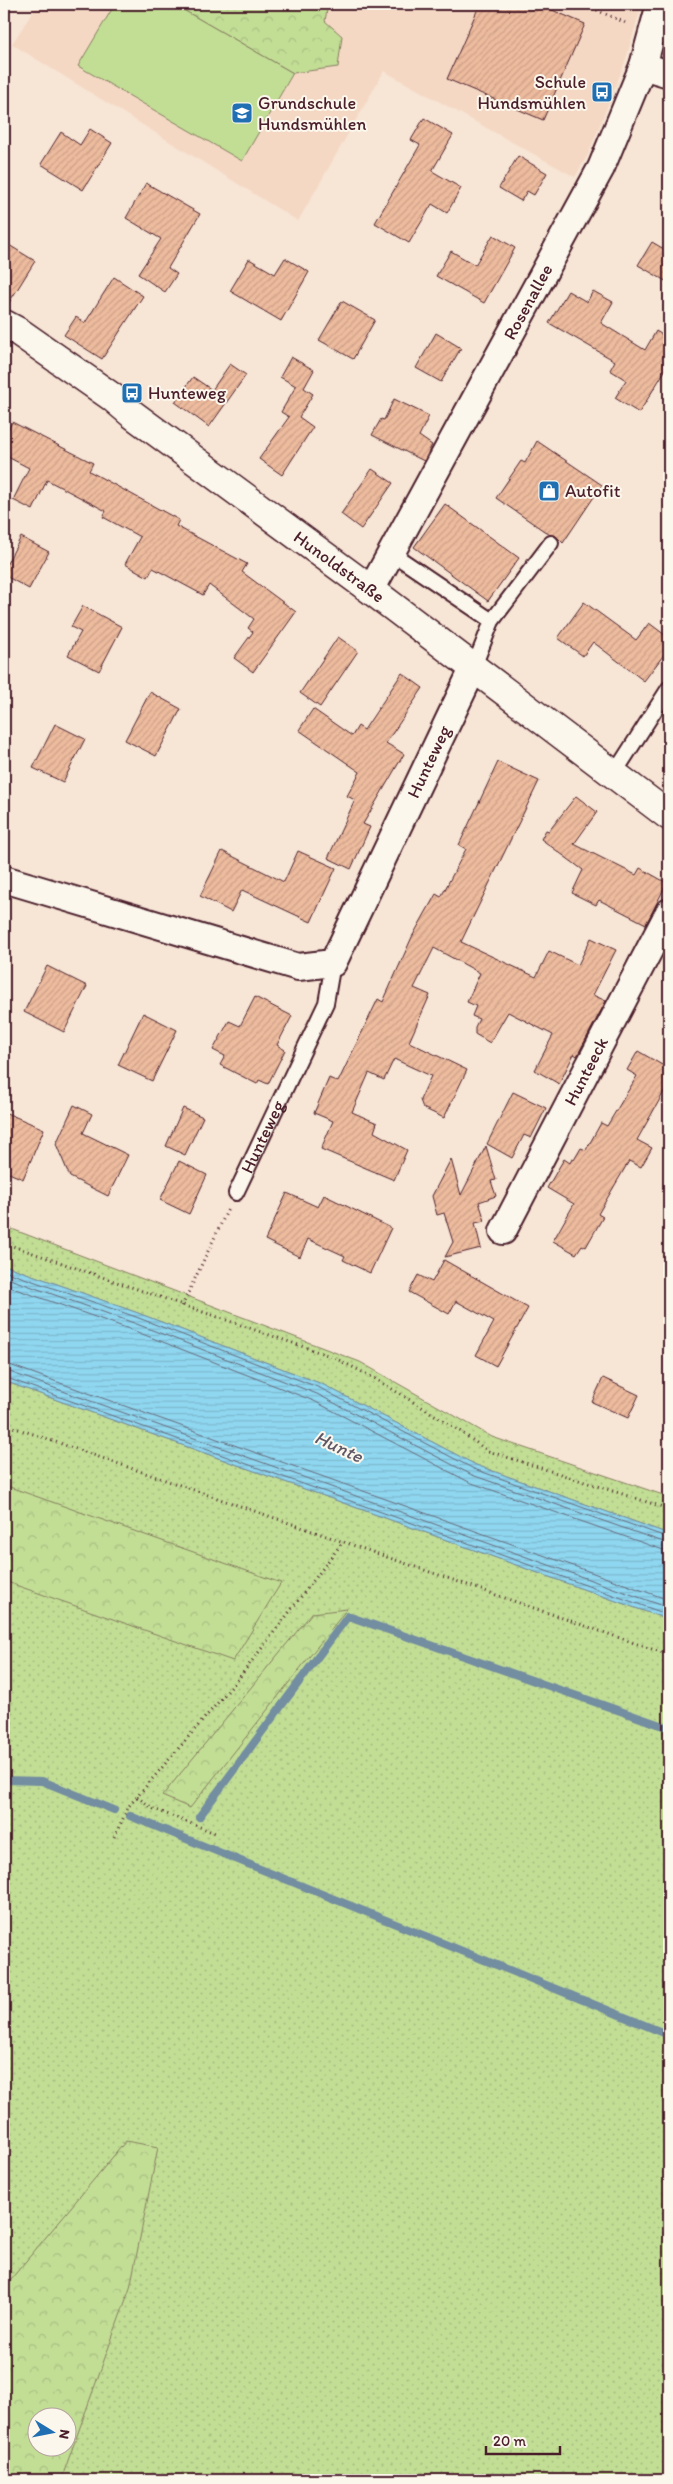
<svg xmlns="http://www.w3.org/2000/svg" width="673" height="2484" font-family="Itim,sans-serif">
<defs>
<pattern id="grass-dots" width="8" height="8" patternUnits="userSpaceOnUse" patternTransform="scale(1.25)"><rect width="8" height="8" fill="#c2de95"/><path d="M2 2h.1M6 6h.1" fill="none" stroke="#a8be81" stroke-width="1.8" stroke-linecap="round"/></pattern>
<pattern id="forest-crowns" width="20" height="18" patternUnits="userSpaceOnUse" patternTransform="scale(1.25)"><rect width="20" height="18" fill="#c2de95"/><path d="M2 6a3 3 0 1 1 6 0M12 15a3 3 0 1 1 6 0" fill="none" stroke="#a8be81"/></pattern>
<pattern id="water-rules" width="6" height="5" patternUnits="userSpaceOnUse" patternTransform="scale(1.25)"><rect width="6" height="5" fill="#8fd7f0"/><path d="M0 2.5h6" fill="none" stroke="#7db8ce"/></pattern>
<pattern id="building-hatch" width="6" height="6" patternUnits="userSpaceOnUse" patternTransform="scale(1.25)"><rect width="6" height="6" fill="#edbb9e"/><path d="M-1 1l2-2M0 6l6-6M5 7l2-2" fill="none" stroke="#cda088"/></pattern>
</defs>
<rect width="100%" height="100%" fill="#f7e5d5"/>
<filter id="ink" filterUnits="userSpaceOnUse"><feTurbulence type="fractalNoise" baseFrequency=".02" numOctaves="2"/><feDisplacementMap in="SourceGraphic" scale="10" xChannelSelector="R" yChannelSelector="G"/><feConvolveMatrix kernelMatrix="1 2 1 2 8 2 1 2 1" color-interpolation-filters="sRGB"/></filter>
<g filter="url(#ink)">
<path fill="#f4d8c4" d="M38 4H642L625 62 588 155 575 177 384 71 298 221 12 44Z"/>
<path fill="url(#grass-dots)" stroke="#867e60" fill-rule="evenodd" d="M4 1226 360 1362 492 1437 669 1497V1534L476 1465 322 1384 138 1313 4 1265Z
M4 1381 669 1620V2480H4ZM38 2416H68V2446H38Z"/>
<path fill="url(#forest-crowns)" stroke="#867e60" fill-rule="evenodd" d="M173 4H328L325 21 342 36 338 67 293 73Z
M4 1485 281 1583 233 1661 4 1581Z
M347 1609 190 1808 162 1796 312 1613Z
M126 2141 158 2147 130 2288 61 2480H4V2292L11 2279ZM38 2416H68V2446H38Z"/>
<path fill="#c2de95" stroke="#867e60" d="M115 4H173L293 73 242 161 78 66Z"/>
<path fill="url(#water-rules)" stroke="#738da1" d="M4 1265 138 1313 322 1384 476 1465 669 1534V1620L4 1381Z"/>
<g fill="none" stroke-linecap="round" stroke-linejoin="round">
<path stroke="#66697a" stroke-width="1" d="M4 1271 136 1317 320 1388 474 1469 669 1538
M4 1277 134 1323 317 1394 472 1475 669 1544
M4 1285 132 1330 314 1401 469 1482 669 1552
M4 1363 669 1600
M4 1370 669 1608
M4 1377 669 1615"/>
<path stroke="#738da1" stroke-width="8" d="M4 1780 42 1781 114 1810
M130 1816 669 2035
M199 1817 348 1616 669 1728"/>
</g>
<path fill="url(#building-hatch)" stroke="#4a1f2b" d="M480 4H538L585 24 543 120 447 79Z
M424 118 453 135 432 171 461 188 447 213 432 204 409 243 375 223 420 145 411 140Z
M90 129 112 143 83 190 41 164 61 132 80 145Z
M518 156 547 173 534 195 527 191 521 201 499 188Z
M146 183 200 214 168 268 177 274 165 292 138 274 161 239 126 218Z
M493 235 515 248 484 303 436 276 451 251 475 265Z
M4 242 35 261 5 309 4 308Z
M652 242 669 252V283L638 265Z
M285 258 309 272 281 321 230 291 249 259 275 274Z
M114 277 143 296 102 359 64 335 76 317 85 323Z
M568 291 587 302 593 291 613 302 601 323 645 350 656 331 669 339V364L639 413 615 398 626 380 610 370 615 361 549 323Z
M342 301 375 320 353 359 319 340Z
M436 333 461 348 441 382 416 368Z
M291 357 314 370 304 388 313 394 299 417 313 427 282 475 259 459 289 417 281 412 296 386 280 377Z
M230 364 246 375 209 427 175 402 193 377 212 390Z
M394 399 429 416 419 436 432 445 424 461 372 435 381 419 384 420Z
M12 422 93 463 89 471 179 520 176 526 247 564 242 572 296 612 253 672 234 658 253 632 248 628 254 619 209 585 203 595 153 568 148 577 125 564 140 537 103 517 106 511 47 480 33 510 13 500 29 468 4 455V438Z
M537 441 602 485 563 543 556 536 550 535 496 498 521 461 525 463Z
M372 469 393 483 361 529 341 514Z
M445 504 519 558 488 601 414 547Z
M21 537 49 552 29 589 4 575V569Z
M584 602 636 640 649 623 669 638V648L644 681 593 642 583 656 558 638Z
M83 606 122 627 99 671 68 655 81 632 71 627Z
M338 637 358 651 320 707 300 693Z
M402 673 423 688 386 743 404 754 363 824 370 827 351 869 328 858 355 800 347 796 360 772 299 730 313 709 352 736 358 726 364 730Z
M150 692 181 709 156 756 125 740Z
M55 724 85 739 63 782 33 768Z
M498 762 539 781 461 942 536 977 549 951 578 965 591 938 616 950 593 995 606 1001 577 1056 574 1054 559 1084 535 1070 553 1035 508 1012 490 1043 475 1034V1027L479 1019 472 1016 476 1006 467 1002 480 973 434 948 414 988 430 995 409 1042 467 1070 444 1118 423 1108 420 1100 431 1076 394 1059 384 1080 369 1073 352 1112 377 1123 374 1132 407 1150 394 1180 321 1149 333 1121 314 1113 329 1078 338 1082 378 999 383 1002 412 937 436 894 441 897 466 849 459 845Z
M576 796 597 812 574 844 636 875 640 868 667 883 646 924 599 900 596 905 572 893 583 870 541 839 546 830 549 831Z
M222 851 284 882 298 851 336 868 311 922 242 890 231 912 200 896Z
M47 966 87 986 64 1032 24 1012Z
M255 997 292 1016 277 1045 285 1050 268 1084 259 1080 257 1084 220 1065 225 1056 213 1050 229 1021 240 1026Z
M143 1013 177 1030 152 1081 118 1065Z
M638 1051 669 1069V1083L637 1140 652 1148 641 1167 629 1161 598 1214 603 1217 586 1247 582 1245 576 1254 553 1241 574 1204 547 1188 564 1159 570 1163 572 1159 574 1160 581 1148 586 1150 601 1123 607 1126 637 1076 627 1070Z
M513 1092 546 1108 531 1138 524 1135 512 1158 487 1144Z
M74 1105 92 1114 83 1133 128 1155 108 1196 70 1177 56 1144Z
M183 1108 203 1117 185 1155 166 1146Z
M4 1112 44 1129 23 1179 4 1171Z
M486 1146 496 1180 491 1181 496 1196 479 1202 485 1221 475 1223 481 1248 445 1257 453 1242 444 1213 437 1215 432 1196 451 1159 461 1195Z
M179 1161 207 1175 189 1214 160 1200Z
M287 1193 318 1207 324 1195 391 1228 370 1273 343 1260 345 1256 308 1239 300 1257 265 1240Z
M444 1260 528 1308 496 1366 476 1355 494 1322 456 1301 449 1314 409 1292 418 1275 432 1282Z
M603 1378 639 1395 628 1418 592 1402Z"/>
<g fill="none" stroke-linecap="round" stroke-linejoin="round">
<g stroke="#4a1f2b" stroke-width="18">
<g id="service">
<path d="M390 552 492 621"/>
<path d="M473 669 492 621 551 543"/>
<path d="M614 774 669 688"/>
<path id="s1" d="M236 1193 326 1003 333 963"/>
</g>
</g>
<g stroke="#4a1f2b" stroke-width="30">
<g id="minor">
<path d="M643 66 669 74"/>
<path id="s2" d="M371 590 601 168 643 66 660 4"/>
<path id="s3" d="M4 879 298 967 333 963 473 669"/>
<path id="s4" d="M503 1231 669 912"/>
</g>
</g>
<g stroke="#4a1f2b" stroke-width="31">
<g id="tertiary">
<path id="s5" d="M4 324 19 332 112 397 132 414 371 590 669 816"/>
</g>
</g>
<path stroke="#4a1f2b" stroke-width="3" stroke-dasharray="1 4" stroke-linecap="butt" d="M583 4 628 24
M4 1243 333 1357 374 1378 451 1425 488 1451 669 1509
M182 1306 228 1209
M4 1424 669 1655
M137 1797 154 1809 215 1833
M114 1837 129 1806 239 1678 342 1543"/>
<use href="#service" stroke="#fbf7ec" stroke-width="14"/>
<use href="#minor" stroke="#fbf7ec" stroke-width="26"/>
<use href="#tertiary" stroke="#fbf7ec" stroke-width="28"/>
</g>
</g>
<defs>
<g id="bus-square" transform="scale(1.125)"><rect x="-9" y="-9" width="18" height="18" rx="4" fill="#1f6fb2" stroke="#fbf7ec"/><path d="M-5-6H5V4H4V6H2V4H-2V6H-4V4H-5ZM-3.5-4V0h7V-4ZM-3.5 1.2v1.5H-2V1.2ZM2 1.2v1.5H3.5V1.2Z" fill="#fff"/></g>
<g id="school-square" transform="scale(1.125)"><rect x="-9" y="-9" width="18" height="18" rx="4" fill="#1f6fb2" stroke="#fbf7ec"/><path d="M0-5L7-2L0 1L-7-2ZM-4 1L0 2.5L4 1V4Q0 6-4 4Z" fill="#fff"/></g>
<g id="shop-square" transform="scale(1.125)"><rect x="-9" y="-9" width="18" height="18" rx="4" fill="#1f6fb2" stroke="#fbf7ec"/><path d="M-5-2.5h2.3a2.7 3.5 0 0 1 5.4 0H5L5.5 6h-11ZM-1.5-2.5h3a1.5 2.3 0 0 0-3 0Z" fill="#fff"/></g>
</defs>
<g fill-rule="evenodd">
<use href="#bus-square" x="602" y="92"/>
<use href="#school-square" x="242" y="113"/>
<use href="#bus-square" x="132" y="393"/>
<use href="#shop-square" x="549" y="491"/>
</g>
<g text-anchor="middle" stroke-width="4" stroke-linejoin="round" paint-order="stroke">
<g font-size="18" fill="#4a1f2b" stroke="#fbf7ec" text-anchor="start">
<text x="586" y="88" text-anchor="end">Schule<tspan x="586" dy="21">Hundsmühlen</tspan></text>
<text x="258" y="109">Grundschule<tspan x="258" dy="21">Hundsmühlen</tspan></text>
<text x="148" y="399">Hunteweg</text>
<text x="565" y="497">Autofit</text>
</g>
<g font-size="18" fill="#4a1f2b" stroke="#fbf7ec">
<text dy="6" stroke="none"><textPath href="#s2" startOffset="328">Rosenallee</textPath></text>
<text dy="6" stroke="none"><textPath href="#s5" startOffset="414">Hunoldstraße</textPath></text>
<text dy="6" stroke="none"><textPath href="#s3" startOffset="565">Hunteweg</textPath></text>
<text dy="6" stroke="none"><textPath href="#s4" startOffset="180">Hunteeck</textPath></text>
<text dy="6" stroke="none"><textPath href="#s1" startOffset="62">Hunteweg</textPath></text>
</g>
<g font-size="19" font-style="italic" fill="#5f5666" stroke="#fbf7ec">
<text transform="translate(339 1446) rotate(25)" y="7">Hunte</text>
</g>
</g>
<rect width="673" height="2484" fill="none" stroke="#fbf7ec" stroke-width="20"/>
<rect x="10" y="10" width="653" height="2464" fill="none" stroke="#4a1f2b" stroke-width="2" filter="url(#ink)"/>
<g transform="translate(52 2432) rotate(100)"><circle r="24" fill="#fbf7ec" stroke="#b4a19f"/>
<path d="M0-4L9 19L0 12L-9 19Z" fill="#1f6fb2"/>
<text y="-8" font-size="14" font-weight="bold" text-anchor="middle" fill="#4a1f2b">N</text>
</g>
<path d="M486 2446v8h74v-8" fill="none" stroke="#4a1f2b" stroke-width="2.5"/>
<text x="493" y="2446" font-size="15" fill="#4a1f2b" stroke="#fbf7ec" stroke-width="4" paint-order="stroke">20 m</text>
</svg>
